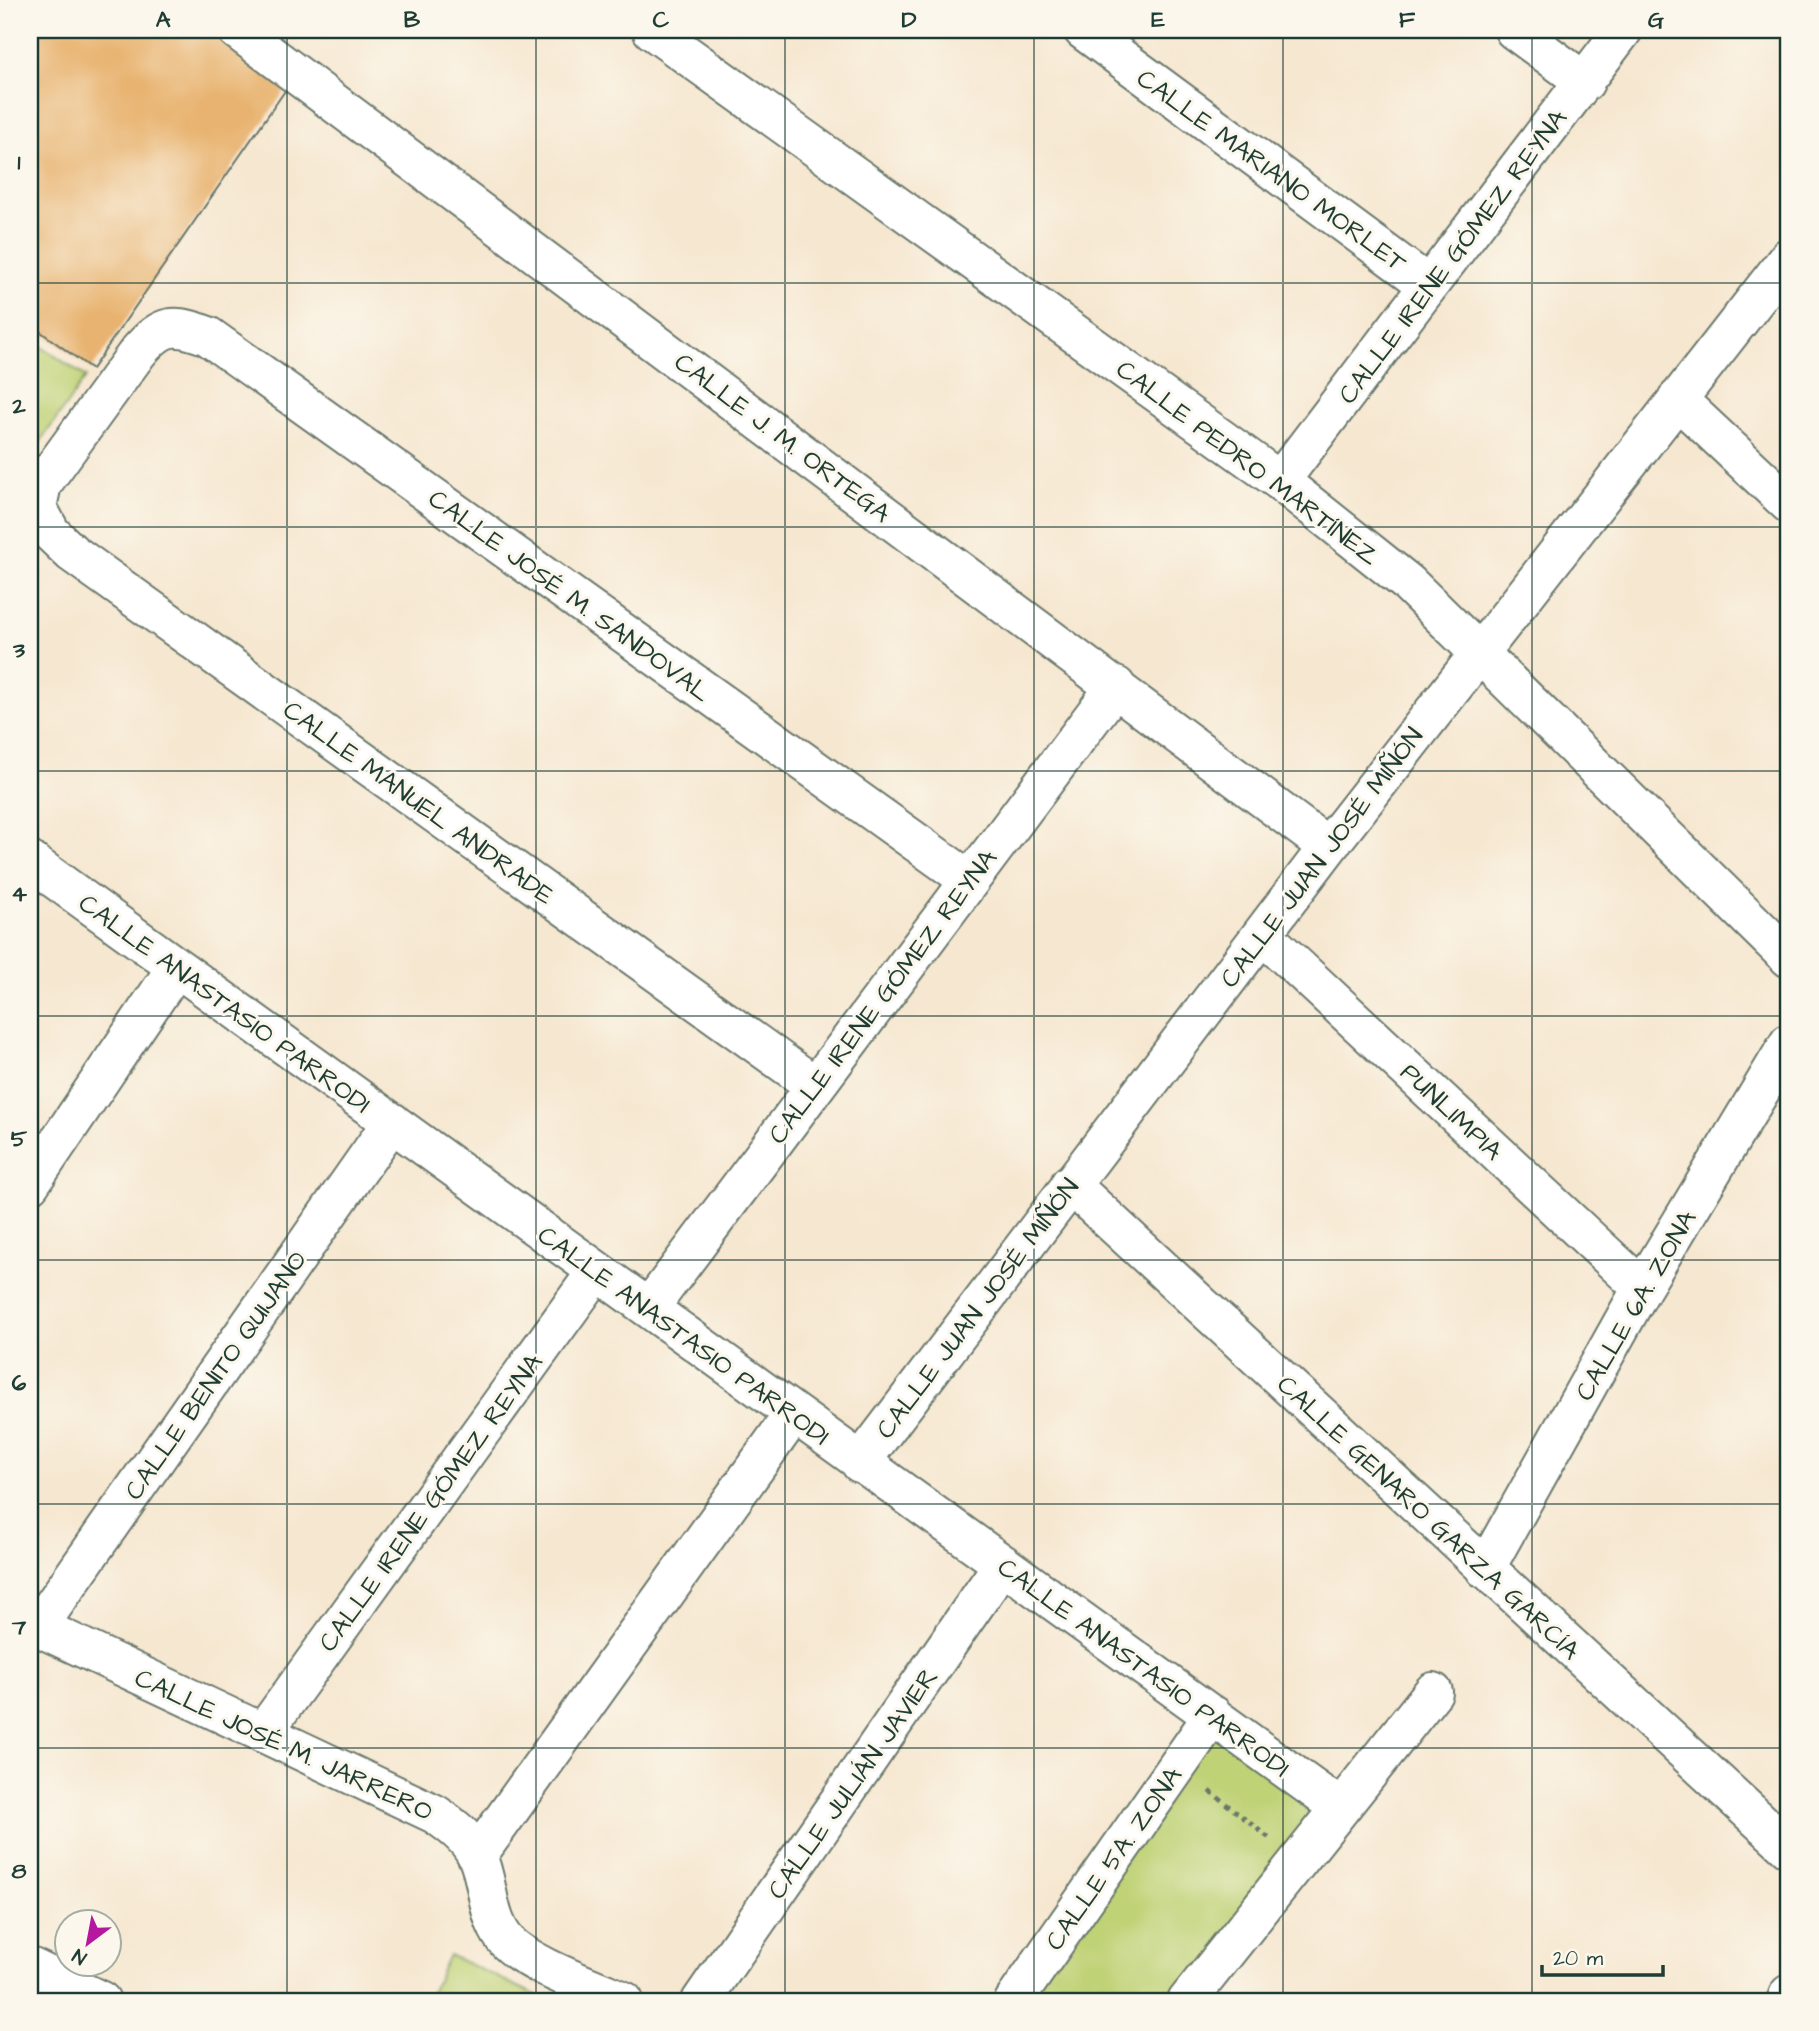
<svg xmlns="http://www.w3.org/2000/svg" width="1819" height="2031" font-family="'Architects Daughter',sans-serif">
<rect width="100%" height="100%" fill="#fbf7ec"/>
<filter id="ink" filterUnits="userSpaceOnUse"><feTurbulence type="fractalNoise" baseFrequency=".0143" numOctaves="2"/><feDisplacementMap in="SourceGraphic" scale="14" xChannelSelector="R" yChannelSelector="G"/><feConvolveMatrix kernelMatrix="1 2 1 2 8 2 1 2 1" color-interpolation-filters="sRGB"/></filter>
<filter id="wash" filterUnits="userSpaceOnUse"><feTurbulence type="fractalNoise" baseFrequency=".00686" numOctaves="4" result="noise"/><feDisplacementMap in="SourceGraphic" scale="28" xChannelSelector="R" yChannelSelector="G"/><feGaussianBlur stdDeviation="1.57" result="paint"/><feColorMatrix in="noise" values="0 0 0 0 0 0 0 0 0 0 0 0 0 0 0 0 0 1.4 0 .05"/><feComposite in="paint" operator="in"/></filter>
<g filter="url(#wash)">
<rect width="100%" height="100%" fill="#f6e7d0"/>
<path fill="#bfd276" stroke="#6f8855" stroke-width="2" d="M30 339 86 377 30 456Z
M1213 1715 1340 1808 1187 2001H1014Z
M449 1955 549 2001H427Z"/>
<g id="blocks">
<path fill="#e8b370" d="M30 30H211L289 85 92 369 30 324Z"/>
</g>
</g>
<g filter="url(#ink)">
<use href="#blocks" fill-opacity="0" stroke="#6a786b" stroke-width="2"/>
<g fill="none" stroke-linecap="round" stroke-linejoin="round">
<g stroke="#6a786b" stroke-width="42">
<path id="minor" d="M237 30 1328 847
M652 30 1280 481 1408 583 1789 958
M1083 30 1427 284
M1514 30 1585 82
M1677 399 1789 504
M1280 481 1623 30
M30 861 1340 1808
M1262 934 1642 1288
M814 1085 72 553 51 533 37 507 42 484 138 352C163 323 174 323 208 336L969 880
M30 1184 176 968
M1070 1184 1789 1848
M649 1308 1116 686
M860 1463 1328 847 1789 257
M1485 1569 1642 1288 1789 1043
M30 1623 435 1814C451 1825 469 1838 477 1856 489 1882 486 1914 504 1938 523 1963 594 1988 624 2001
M38 1627 392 1122
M263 1733 597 1271
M477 1856 793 1415
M30 1967 101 2001
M701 2001 1003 1564
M1014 2001 1213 1715
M1187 2001 1433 1692
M1786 2001 1789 1994"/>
</g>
<path stroke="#6a786b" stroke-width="4.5" stroke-dasharray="5 5" stroke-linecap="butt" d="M1210 1791 1269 1838"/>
<use href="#minor" stroke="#fff" stroke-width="38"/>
</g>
</g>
<path fill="none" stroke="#1f3d34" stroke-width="2" stroke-opacity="0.55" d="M287 30V2001M536 30V2001M785 30V2001M1034 30V2001M1283 30V2001M1532 30V2001M30 283H1789M30 527H1789M30 771H1789M30 1016H1789M30 1260H1789M30 1504H1789M30 1748H1789"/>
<g text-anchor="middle" stroke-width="6" stroke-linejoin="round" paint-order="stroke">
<g font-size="26" fill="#1f3d34" stroke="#fbf7ec">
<text transform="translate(1272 170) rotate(36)" y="9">CALLE MARIANO MORLET</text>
<text transform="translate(1452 256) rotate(-53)" y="9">CALLE IRENE GÓMEZ REYNA</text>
<text transform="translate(783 437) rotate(37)" y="9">CALLE J. M. ORTEGA</text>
<text transform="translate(1248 462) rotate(37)" y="9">CALLE PEDRO MARTÍNEZ</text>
<text transform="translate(570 595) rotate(36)" y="9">CALLE JOSÉ M. SANDOVAL</text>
<text transform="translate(419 802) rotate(36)" y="9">CALLE MANUEL ANDRADE</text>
<text transform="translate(1321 857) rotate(-53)" y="9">CALLE JUAN JOSÉ MIÑÓN</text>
<text transform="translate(882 996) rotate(-53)" y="9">CALLE IRENE GÓMEZ REYNA</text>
<text transform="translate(225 1003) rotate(36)" y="9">CALLE ANASTASIO PARRODI</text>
<text transform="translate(1452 1111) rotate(43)" y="9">PUNLIMPIA</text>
<text transform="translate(1635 1305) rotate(-60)" y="9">CALLE 6A. ZONA</text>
<text transform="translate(977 1308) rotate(-53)" y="9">CALLE JUAN JOSÉ MIÑÓN</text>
<text transform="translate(684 1335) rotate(36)" y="9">CALLE ANASTASIO PARRODI</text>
<text transform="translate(215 1375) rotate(-55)" y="9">CALLE BENITO QUIJANO</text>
<text transform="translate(430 1502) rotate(-54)" y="9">CALLE IRENE GÓMEZ REYNA</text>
<text transform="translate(1429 1517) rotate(43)" y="9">CALLE GENARO GARZA GARCÍA</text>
<text transform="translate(1144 1667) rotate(36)" y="9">CALLE ANASTASIO PARRODI</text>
<text transform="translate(284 1744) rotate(25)" y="9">CALLE JOSÉ M. JARRERO</text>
<text transform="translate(852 1783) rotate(-55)" y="9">CALLE JULIÁN JAVIER</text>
<text transform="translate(1113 1858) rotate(-55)" y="9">CALLE 5A. ZONA</text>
</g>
</g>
<rect width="1819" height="2031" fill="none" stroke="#fbf7ec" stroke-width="77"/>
<g transform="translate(88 1943) rotate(212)"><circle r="33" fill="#fbf7ec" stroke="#a3ada2" stroke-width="2"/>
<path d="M0-5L12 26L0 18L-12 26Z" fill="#b5179e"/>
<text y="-10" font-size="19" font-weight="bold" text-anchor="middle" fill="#1f3d34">N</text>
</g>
<path d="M1542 1965v10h121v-10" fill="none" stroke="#1f3d34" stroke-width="3.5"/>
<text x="1553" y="1965" font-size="21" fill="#1f3d34" stroke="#fbf7ec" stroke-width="5" paint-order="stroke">20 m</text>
<rect x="38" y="38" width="1742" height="1955" fill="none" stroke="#1f3d34" stroke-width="2.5"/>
<g font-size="23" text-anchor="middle" font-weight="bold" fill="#1f3d34">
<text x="163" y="27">A</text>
<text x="412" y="27">B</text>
<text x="661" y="27">C</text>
<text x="909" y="27">D</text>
<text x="1158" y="27">E</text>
<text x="1407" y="27">F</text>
<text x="1656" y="27">G</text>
<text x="19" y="169">1</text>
<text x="19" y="413">2</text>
<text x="19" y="657">3</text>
<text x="19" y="901">4</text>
<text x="19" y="1146">5</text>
<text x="19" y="1390">6</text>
<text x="19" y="1634">7</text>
<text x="19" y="1878">8</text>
</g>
</svg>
